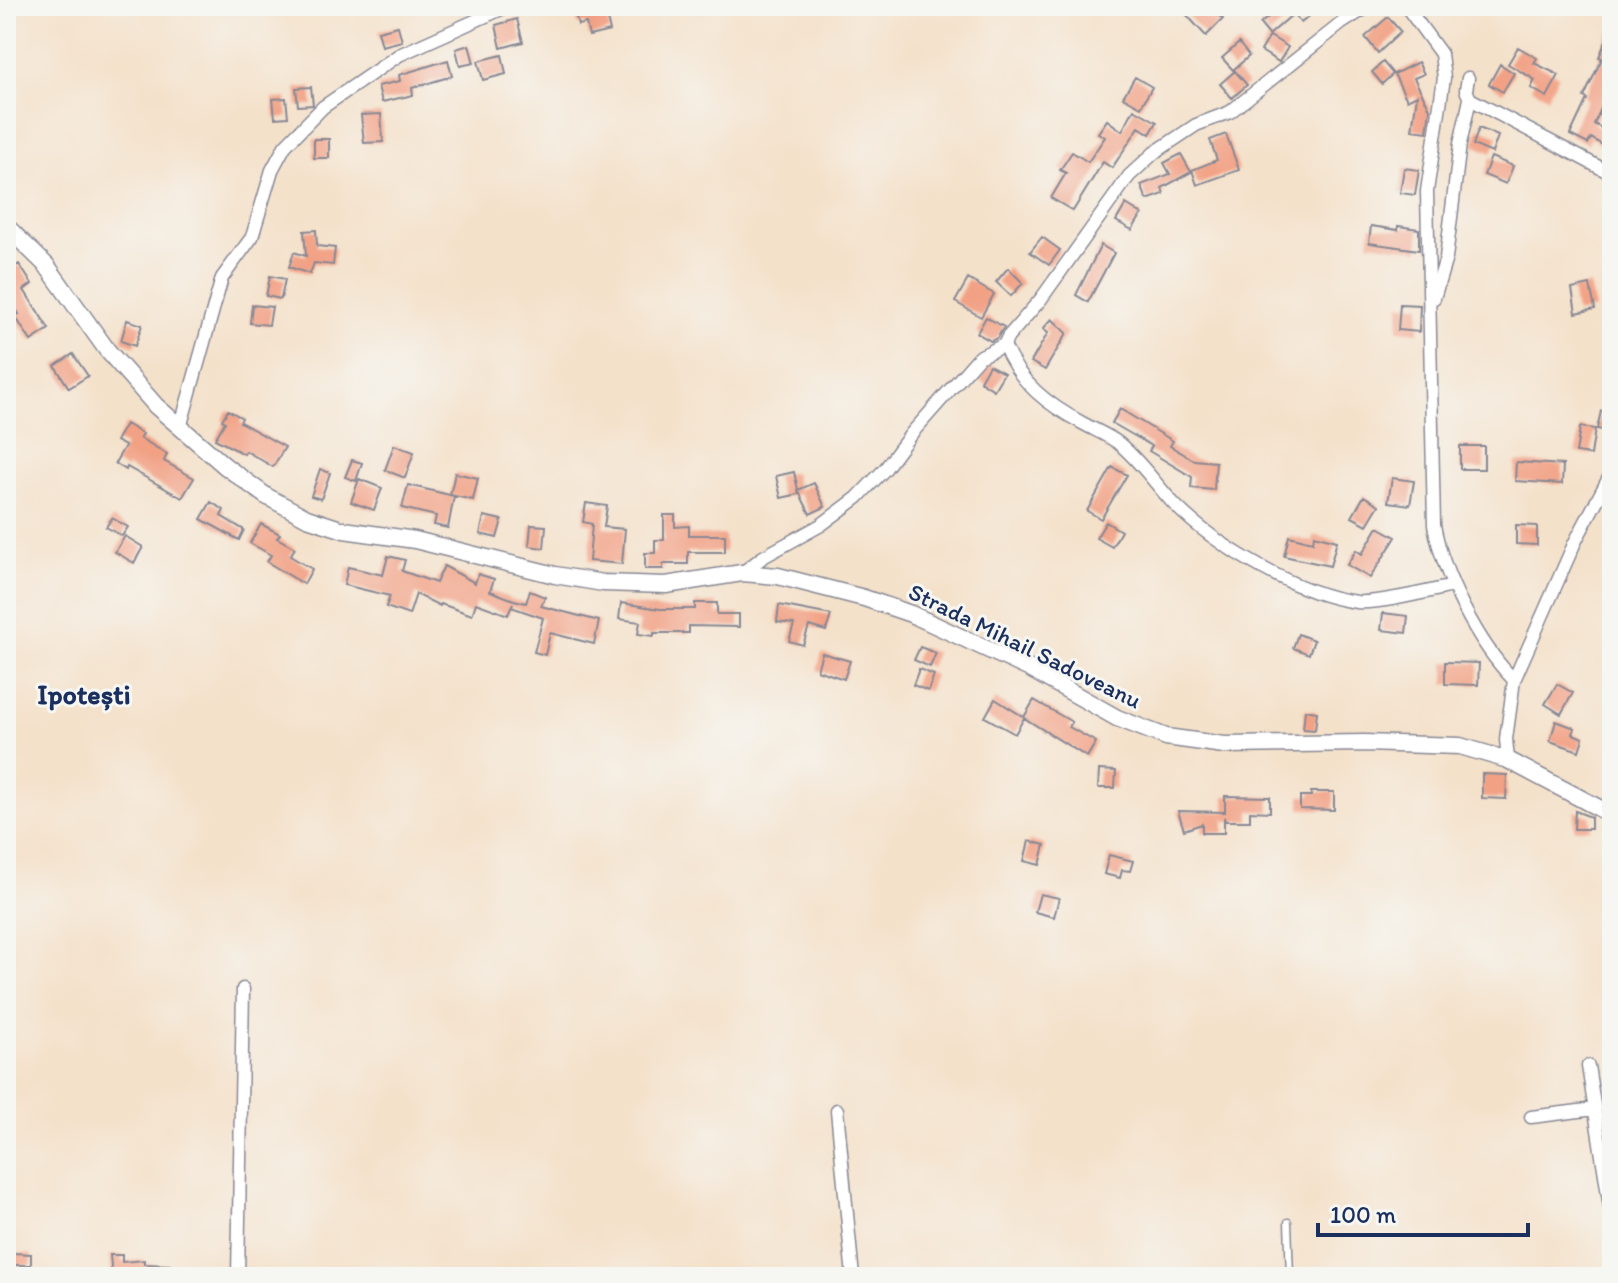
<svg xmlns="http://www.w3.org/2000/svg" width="1618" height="1283" font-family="Itim,sans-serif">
<rect width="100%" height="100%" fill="#f6f6f2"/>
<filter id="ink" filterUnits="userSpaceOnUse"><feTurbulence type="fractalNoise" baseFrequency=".0125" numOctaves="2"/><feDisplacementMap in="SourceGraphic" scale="16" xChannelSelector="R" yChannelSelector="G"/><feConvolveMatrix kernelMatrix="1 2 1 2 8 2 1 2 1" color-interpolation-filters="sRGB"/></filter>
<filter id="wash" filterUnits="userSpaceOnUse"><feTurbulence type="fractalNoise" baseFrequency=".006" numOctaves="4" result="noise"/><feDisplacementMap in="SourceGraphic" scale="32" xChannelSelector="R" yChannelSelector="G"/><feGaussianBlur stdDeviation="1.8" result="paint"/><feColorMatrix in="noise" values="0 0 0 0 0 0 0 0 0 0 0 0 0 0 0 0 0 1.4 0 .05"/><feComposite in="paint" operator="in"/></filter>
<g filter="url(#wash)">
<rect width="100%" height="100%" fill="#f4e1ca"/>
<g id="blocks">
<path fill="#f2a185" d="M584 6H604L610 31 589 36 586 23 578 25 574 8Z
M1190 6H1211L1223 19 1206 36 1184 12Z
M1281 6H1321L1301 23 1293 14 1269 35 1260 24Z
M1388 17 1401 32 1378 53 1365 37Z
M517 19 523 42 501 48 496 25Z
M398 26 402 41 382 46 378 31Z
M1612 26V84L1594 124 1612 133V151L1591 138 1588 144 1570 135 1587 99 1584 97 1602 58 1599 57Z
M1270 36 1288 47 1279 62 1261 51Z
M1239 43 1249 56 1233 70 1222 58Z
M469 45 474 63 460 66 456 49Z
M1518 47 1537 58 1534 63 1559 75 1547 97 1531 88 1535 80 1508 64Z
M502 55 506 74 483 80 478 61Z
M448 60 452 76 412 88 413 95 382 102 378 86 400 81 399 75Z
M1383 62 1393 74 1382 84 1372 72Z
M1418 62 1424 74 1414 78 1430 109 1427 132 1412 130 1417 95 1407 100 1394 74Z
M1500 64 1514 73 1503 92 1489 84Z
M1235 71 1247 85 1232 98 1220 84Z
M1135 77 1152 87 1141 107 1123 97Z
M311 87 313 105 298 106 296 88Z
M286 98 288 117 275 118 273 99Z
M1134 109 1157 122 1150 134 1139 127 1112 168 1103 162 1073 211 1051 198 1066 173 1060 170 1072 152 1088 162 1105 137 1098 133 1107 120 1122 131Z
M381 114 383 142 364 143 361 115Z
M1479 128 1498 136 1492 153 1473 145Z
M1226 134 1239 170 1197 185 1192 170 1217 160 1210 140Z
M314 139H329V158H314Z
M1181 154 1191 172 1162 188 1164 194 1147 200 1141 185 1170 174 1164 163Z
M1491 157 1513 166 1506 184 1484 175Z
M1404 168 1419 170 1415 195 1400 193Z
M1126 204 1142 214 1132 230 1116 221Z
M1371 226 1398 230V226L1419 229V250L1369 243Z
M316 230 317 246 335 248 333 265 314 263 310 274 289 267 294 252 306 256 304 231Z
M1042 237 1060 250 1049 265 1030 252Z
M1101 245 1114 253 1088 302 1076 295Z
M19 264 32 284 24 290 49 329 31 341 15 316 19 314 6 293V272Z
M1008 268 1023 283 1011 296 996 282Z
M270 276 285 279 281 299 266 296Z
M968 279 994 294 981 317 955 302Z
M1590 285 1595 309 1576 313 1572 289Z
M1400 304 1420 305 1419 332 1398 330Z
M252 305 272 307 269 325 250 323Z
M986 317 1004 327 997 338 991 341 977 333Z
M1052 319 1067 333 1045 370 1031 362 1048 333 1043 329Z
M127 320 142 325 135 346 121 341Z
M73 354 88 376 69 388 55 366Z
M989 365 1004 373 994 390 980 381Z
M1120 409 1173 441 1170 446 1194 460 1216 462 1214 490 1191 488 1192 477 1149 451 1152 446 1112 423Z
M228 410 242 418 240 422 285 447 273 467 246 451 244 454 215 439 225 422 222 420Z
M1601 411 1612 413V432L1597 429Z
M126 424 143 434 140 438 167 454 164 461 194 478 182 498 127 467 126 470 115 463 125 446 116 441Z
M1580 427 1595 429 1591 455 1576 453Z
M394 445 414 452 405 478 385 470Z
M1460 446H1484V469H1460Z
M352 460 362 463 356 481 345 477Z
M1516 462 1563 465 1562 484 1515 481Z
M1112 467 1127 475 1101 519 1087 511Z
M320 469 330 473 321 499 311 496Z
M794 472 799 494 781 498 776 476Z
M455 473 478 478 473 500 450 495Z
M1392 478 1414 481 1410 505 1388 502Z
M359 479 382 488 374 510 351 502Z
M814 483 825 507 810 514 798 490Z
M408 485 454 496 448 528 434 525 436 516 402 508Z
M1364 496 1379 505 1367 525 1352 517Z
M211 502 224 510 221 516 244 530 239 540 201 519Z
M586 503 607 506 604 527 625 529 622 564 589 561 592 524 583 522Z
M664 515H675V527L689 526V535H725V552H688V564H663V569H645V553H655V540H664Z
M484 516 502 520 497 538 480 534Z
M112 518 128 527 122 536 106 527Z
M1106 522 1121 531 1112 547 1096 538Z
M261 524 280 534 277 538 295 548 290 556 312 569 304 584 267 562 271 555 250 543Z
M531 525 546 526 544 548 529 546Z
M1516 525 1537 526V545L1516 544Z
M1378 527 1396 537 1370 578 1347 565 1356 550 1362 554Z
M1314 535 1337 541 1330 566 1284 556 1289 536 1313 542Z
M125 536 143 547 134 563 115 552Z
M388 556 405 560 402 571 436 583 444 566 475 583 478 574 494 579 490 591 514 600 526 603 530 591 545 597 541 606 599 621 594 644 550 633 545 655 534 652 543 618 511 607 513 603 508 615 476 603 472 615 441 604 440 606 416 594 409 615 386 607 390 596 344 585 348 567 383 575Z
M621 603 660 609H695V603H717V614H739V627L689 626V633H654V636L638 634 640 622 619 619Z
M779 605 831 615 826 631 809 626 803 645 789 641 794 624 777 622Z
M1383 613 1408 616 1406 633 1381 630Z
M1298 634 1314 640 1309 654 1293 648Z
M920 647 936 653 930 667 914 660Z
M822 653 850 661 844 679 817 670Z
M1445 662 1479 663 1478 685 1445 684Z
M919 669 934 675 928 691 913 685Z
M1557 684 1573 693 1561 714 1545 704Z
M995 699 1024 717 1034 700 1072 722 1069 727 1096 742 1087 757 1024 718 1015 734 985 717Z
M1305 710 1317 712 1315 730 1303 729Z
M1556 721 1575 728 1573 734 1583 738 1579 751 1550 741Z
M1099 770 1116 771 1115 788H1098Z
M1482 774 1507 775 1506 799 1482 798Z
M1311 792H1334V810L1300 809V796H1311Z
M1225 796 1270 797V812L1250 811V821H1225L1224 817V833H1202V824L1184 830 1178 811 1225 812Z
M1575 811 1591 817V829H1574Z
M1029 841 1045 845 1040 865 1024 861Z
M1109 855 1133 861 1130 871 1122 870 1120 878 1104 874Z
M1040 894 1059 898 1054 917 1035 912Z
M13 1253 31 1254V1265H13Z
M110 1255H122V1262L144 1260V1264L170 1265 169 1277H112Z"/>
</g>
</g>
<g filter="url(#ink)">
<use href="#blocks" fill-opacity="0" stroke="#888894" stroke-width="2"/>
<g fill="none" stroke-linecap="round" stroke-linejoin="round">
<g stroke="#888894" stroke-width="9">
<path id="service" d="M1288 1222 1290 1277"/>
</g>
<g stroke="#888894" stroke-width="15">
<path id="minor" d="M1406 6 1441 54 1444 78 1427 191 1434 525C1443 575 1478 644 1514 680L1506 739 1508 760
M1470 99 1612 174
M1434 298 1446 258 1460 144 1470 99 1466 90 1468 78
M1004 345C1020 384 1048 405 1084 424 1095 430 1107 435 1117 442 1139 459 1156 485 1175 505 1216 546 1298 595 1357 602 1379 604 1430 591 1453 586
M180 428 222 278 252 237 272 170 285 146 323 107 399 55 508 6
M742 573 763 557 821 525 857 498 885 469 911 434 979 357 1004 345 1008 337 1041 299 1129 176 1154 153 1196 125 1230 112 1342 23 1369 6
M1514 680 1575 542 1612 472
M1588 1066 1612 1220
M837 1110 853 1277
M1531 1117 1595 1109
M238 1277 243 989"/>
</g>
<g stroke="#888894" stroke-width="19">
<path id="tertiary" d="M6 226 47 266 107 350 156 406 225 466 266 496 307 518 344 530 415 540 555 575 603 583 666 585 742 573 778 576 864 598 911 614 1030 669 1117 718 1166 737 1224 745 1364 743 1460 746 1508 760 1612 815"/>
</g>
<use href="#service" stroke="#fff" stroke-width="6"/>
<use href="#minor" stroke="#fff" stroke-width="12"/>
<use href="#tertiary" stroke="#fff" stroke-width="16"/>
</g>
</g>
<g text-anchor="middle" stroke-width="6" stroke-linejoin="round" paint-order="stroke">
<g font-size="24" fill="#1b2f5e" stroke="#f6f6f2">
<text transform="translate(1025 646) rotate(26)" y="8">Strada Mihail Sadoveanu</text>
</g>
<g font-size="28" font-weight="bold" fill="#1b2f5e" stroke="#f6f6f2">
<text x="84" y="704">Ipotești</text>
</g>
</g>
<rect width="1618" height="1283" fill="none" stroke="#f6f6f2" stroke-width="32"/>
<path d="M1318 1223v12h210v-12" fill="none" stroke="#1b2f5e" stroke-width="4"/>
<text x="1330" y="1223" font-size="24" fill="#1b2f5e" stroke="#f6f6f2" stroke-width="6" paint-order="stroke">100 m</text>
</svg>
